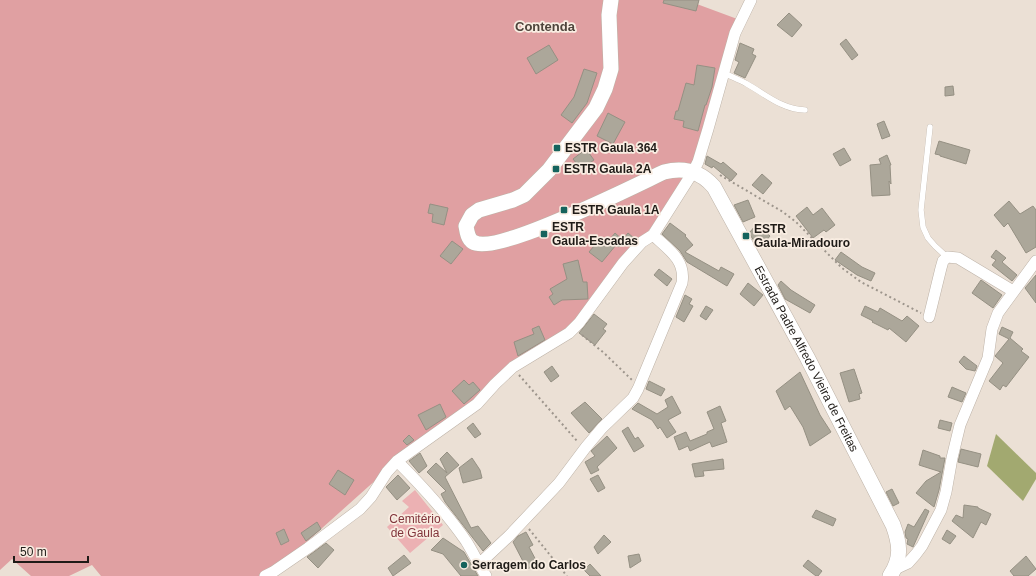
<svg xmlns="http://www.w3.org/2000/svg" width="1036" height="576" font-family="Arial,sans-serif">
<rect width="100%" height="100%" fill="#ebe0d5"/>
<path fill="#ecb1b3" d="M415 490 443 525 410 553 387 527 409 507 402 501Z"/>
<path fill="#e0a0a2" d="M0 0H686L740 20 693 172 579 323 397 461 273 572 264 576H101L92 565 69 576H31L12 559 0 570Z"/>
<path fill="#a2a970" d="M996 434 1036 473V479L1023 501 987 466Z"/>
<path fill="#aca79a" stroke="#959083" d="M664 0H699L696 11 663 3Z
M789 13 802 25 792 37 777 25Z
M846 39 858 55 852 60 840 44Z
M740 43 754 49 752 54 756 56 745 78 734 73 739 62 735 60Z
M549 45 558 60 536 74 527 58Z
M697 65 715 68 712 87 706 105H705L698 131 683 127 684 121 674 119 676 111H678L686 83 694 85Z
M584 69 597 73 587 103 572 123 561 115 574 97Z
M953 86 954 95 945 96V87Z
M608 113 625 122 613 144 597 136Z
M884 121 890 136 882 139 877 124Z
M939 141 970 150 966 164 940 156V155L935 154Z
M844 148 851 160 840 166 833 154Z
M586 149 594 160 581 169 573 159Z
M887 155 891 165H890L891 184 889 181 890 195 872 196 870 165 881 164 879 159Z
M707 156 721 164 723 162 737 174 731 181 713 166 712 168 705 164Z
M762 174 772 183 763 194 752 185Z
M748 200 755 217 743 222 734 205Z
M1009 201 1020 214 1033 206 1036 210V247L1026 253 1008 223 1004 227 994 215Z
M430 204 448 208 444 225 432 222 433 214 428 213Z
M807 207 813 215 822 208 835 225 826 232 824 230 813 238 796 216Z
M670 223 686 235 685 236 693 245 685 252 719 271 721 267 734 274 727 286 687 262 680 251 662 234Z
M757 224 770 236 761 247 754 241 749 233Z
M615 233 624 241 619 247 616 245 602 262 589 252 599 240 605 245Z
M628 233 635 239 630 245 623 239Z
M452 241 463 249 451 264 440 256Z
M996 250 1006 258 1002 262 1017 275 1012 281 992 265 996 260 991 257Z
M841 252 862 267 875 273 871 281 857 275 835 260Z
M578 260 583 282H587L588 299 562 300 554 305 549 297 553 294 550 289 567 279 563 264Z
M659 269 672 279 667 286 654 275Z
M1036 275V303L1025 288Z
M981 280 1002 295 993 308 972 293Z
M781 281 791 290 815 305 810 313 785 299 778 285Z
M748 283 763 295 754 306 740 294Z
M685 295 692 299 689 304 693 306 684 322 676 317Z
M706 306 713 310 706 320 700 316Z
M865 306 878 312 880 308 902 321 907 316 919 326 906 342 889 328 888 330 872 322 873 321 861 315Z
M594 314 607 324 603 329 606 331 595 345 579 333Z
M539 326 545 340 518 356 514 342 534 334 532 329Z
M1002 327 1013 332 1010 338 1023 349 1021 351 1029 357 1006 387 1003 385 1000 390 989 381 1003 363 995 356 1009 339 999 334Z
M964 356 977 366 975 371 966 369 959 362Z
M552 366 559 376 551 382 544 372Z
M854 369 862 393 859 394 860 399 849 402 840 373Z
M800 372 820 415 831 432 810 446 803 427 790 406 785 410 776 391Z
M464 380 469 385 473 382 480 390 464 404 452 391Z
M649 381 665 389 661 396 646 389Z
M952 387 966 393 962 402 948 397Z
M672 396 681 413 668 420 676 432 667 438 660 427 658 429 652 420 632 409 638 403 657 414 668 407 665 400Z
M585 402 602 419 589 433 571 413Z
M440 404 446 417 426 430 418 415Z
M720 406 726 421 721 423 727 442 712 447 710 442 690 451 688 446 679 450 674 437 686 432 690 441 707 434V432L714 429 707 412Z
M940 420 952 423 950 431 938 428Z
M473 423 481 434 475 438 467 428Z
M628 427 635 439 638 437 644 446 634 452 622 431Z
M409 435 414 440 407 445 403 441Z
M607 436 617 448 597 467 599 470 591 474 585 462 595 456 591 451Z
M961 449 981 454 978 467 958 462Z
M923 450 940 456V458H945L939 490 934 507 916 493 926 481 941 472 919 465Z
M447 452 459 465 445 477 471 528 478 526 491 543 483 551 445 502 441 494 446 491 427 472 436 463 447 473 440 459Z
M420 453 427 466 419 473 409 461Z
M472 458 480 470 482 478 463 483 459 468Z
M723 459 724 469 703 471 704 476 695 477 692 464Z
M338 470 354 480 345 495 329 484Z
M398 475 410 488 397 500 386 487Z
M598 475 605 488 598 492 590 479Z
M892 489 899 503 893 506 886 492Z
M964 505 978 507V508L991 514 986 525 981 522 973 538 952 521 956 515 963 518Z
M925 509 929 511 913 547 907 544 908 539 906 538 905 532 908 524 914 527Z
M816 510 836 519 833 526 812 517Z
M317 522 321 529 306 541 301 533Z
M284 529 289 541 281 545 276 533Z
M947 530 956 536 950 544 942 539Z
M526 532 533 545 529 547 538 564 527 569 513 542 518 536Z
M604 535 611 542 598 554 594 547Z
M443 538 464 552 478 576H461L443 554 431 550Z
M326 543 334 550 318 568 307 557Z
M639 554 641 561 630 568 628 556Z
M404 555 411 563 393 576 388 568Z
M1026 556 1036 569 1028 576H1014L1010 571Z
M808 560 822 571 818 576H816L803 566Z
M590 564 601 576H590L584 570Z"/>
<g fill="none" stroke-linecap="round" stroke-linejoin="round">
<g stroke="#bdb2a7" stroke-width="6">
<path id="service" d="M724 73C732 77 740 80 747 84 765 94 783 110 805 110
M930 127 921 210 923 227 928 238 935 246 947 257"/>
</g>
<g stroke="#bdb2a7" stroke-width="12">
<path id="minor" d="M929 317 941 268 943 261 947 257 958 258 1013 291
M397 461C422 486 446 512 466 541 473 552 479 565 486 576
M479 564 509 536 559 483 586 447 602 428 633 398 638 389 682 283C686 260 668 249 653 235
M895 569 908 563 916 554 922 546 941 510 946 492 952 458 960 425 988 358 992 329 998 313 1036 261
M265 576 273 572 308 548 360 509 371 497 387 472 397 461 477 404 495 384 513 367 569 333 579 323 623 263 642 242 653 235 693 172 698 162 708 129 735 33 751 0"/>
</g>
<g stroke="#bdb2a7" stroke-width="16">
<g id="secondary">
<path id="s1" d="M611 0 609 15 611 69 605 89 596 108 549 170 524 195 513 200 479 210 472 215 466 226C467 232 468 239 473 242 496 256 636 185 664 172 684 167 700 171 714 187L807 357 893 525C900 544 902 558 890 576"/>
</g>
</g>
<path stroke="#9d958c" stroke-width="2" stroke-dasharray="2 3" stroke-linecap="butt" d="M720 175 783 212 796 222 842 268 861 282 921 313
M582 335 604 353 632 380
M519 375 578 442
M529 529 567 576"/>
<use href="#service" stroke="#fff" stroke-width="5.5"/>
<use href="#minor" stroke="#fff" stroke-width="11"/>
<use href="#secondary" stroke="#fff" stroke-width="15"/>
</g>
<g fill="#15635d" stroke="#f9ede2" stroke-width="1.5">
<rect x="553" y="144" width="8" height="8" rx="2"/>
<rect x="552" y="165" width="8" height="8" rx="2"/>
<rect x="560" y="206" width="8" height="8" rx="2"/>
<rect x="540" y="230" width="8" height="8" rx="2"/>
<rect x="742" y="232" width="8" height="8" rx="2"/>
<circle cx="464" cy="565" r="4"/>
</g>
<g text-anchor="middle" stroke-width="3.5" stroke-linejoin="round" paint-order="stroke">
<g font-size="12" font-weight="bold" fill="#1f1b17" stroke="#f9ede2" text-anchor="start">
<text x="565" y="152">ESTR Gaula 364</text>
<text x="564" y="173">ESTR Gaula 2A</text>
<text x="572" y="214">ESTR Gaula 1A</text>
<text x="552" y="231">ESTR<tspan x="552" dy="14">Gaula-Escadas</tspan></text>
<text x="754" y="233">ESTR<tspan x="754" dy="14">Gaula-Miradouro</tspan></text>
<text x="472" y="569">Serragem do Carlos</text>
</g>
<g font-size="12" fill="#1f1b17" stroke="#f9ede2">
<text dy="4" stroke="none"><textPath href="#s1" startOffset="767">Estrada Padre Alfredo Vieira de Freitas</textPath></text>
</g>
<g font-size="12" fill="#81343b" stroke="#f9ede2">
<text x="415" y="523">Cemitério<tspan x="415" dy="14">de Gaula</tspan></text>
</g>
<g font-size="13" font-weight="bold" fill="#4e443b" stroke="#f9ede2">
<text x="545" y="31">Contenda</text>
</g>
</g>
<path d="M14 556v6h74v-6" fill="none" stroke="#1f1b17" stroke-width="2"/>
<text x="20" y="556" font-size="12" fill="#1f1b17" stroke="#f9ede2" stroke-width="3" paint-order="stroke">50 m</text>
</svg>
